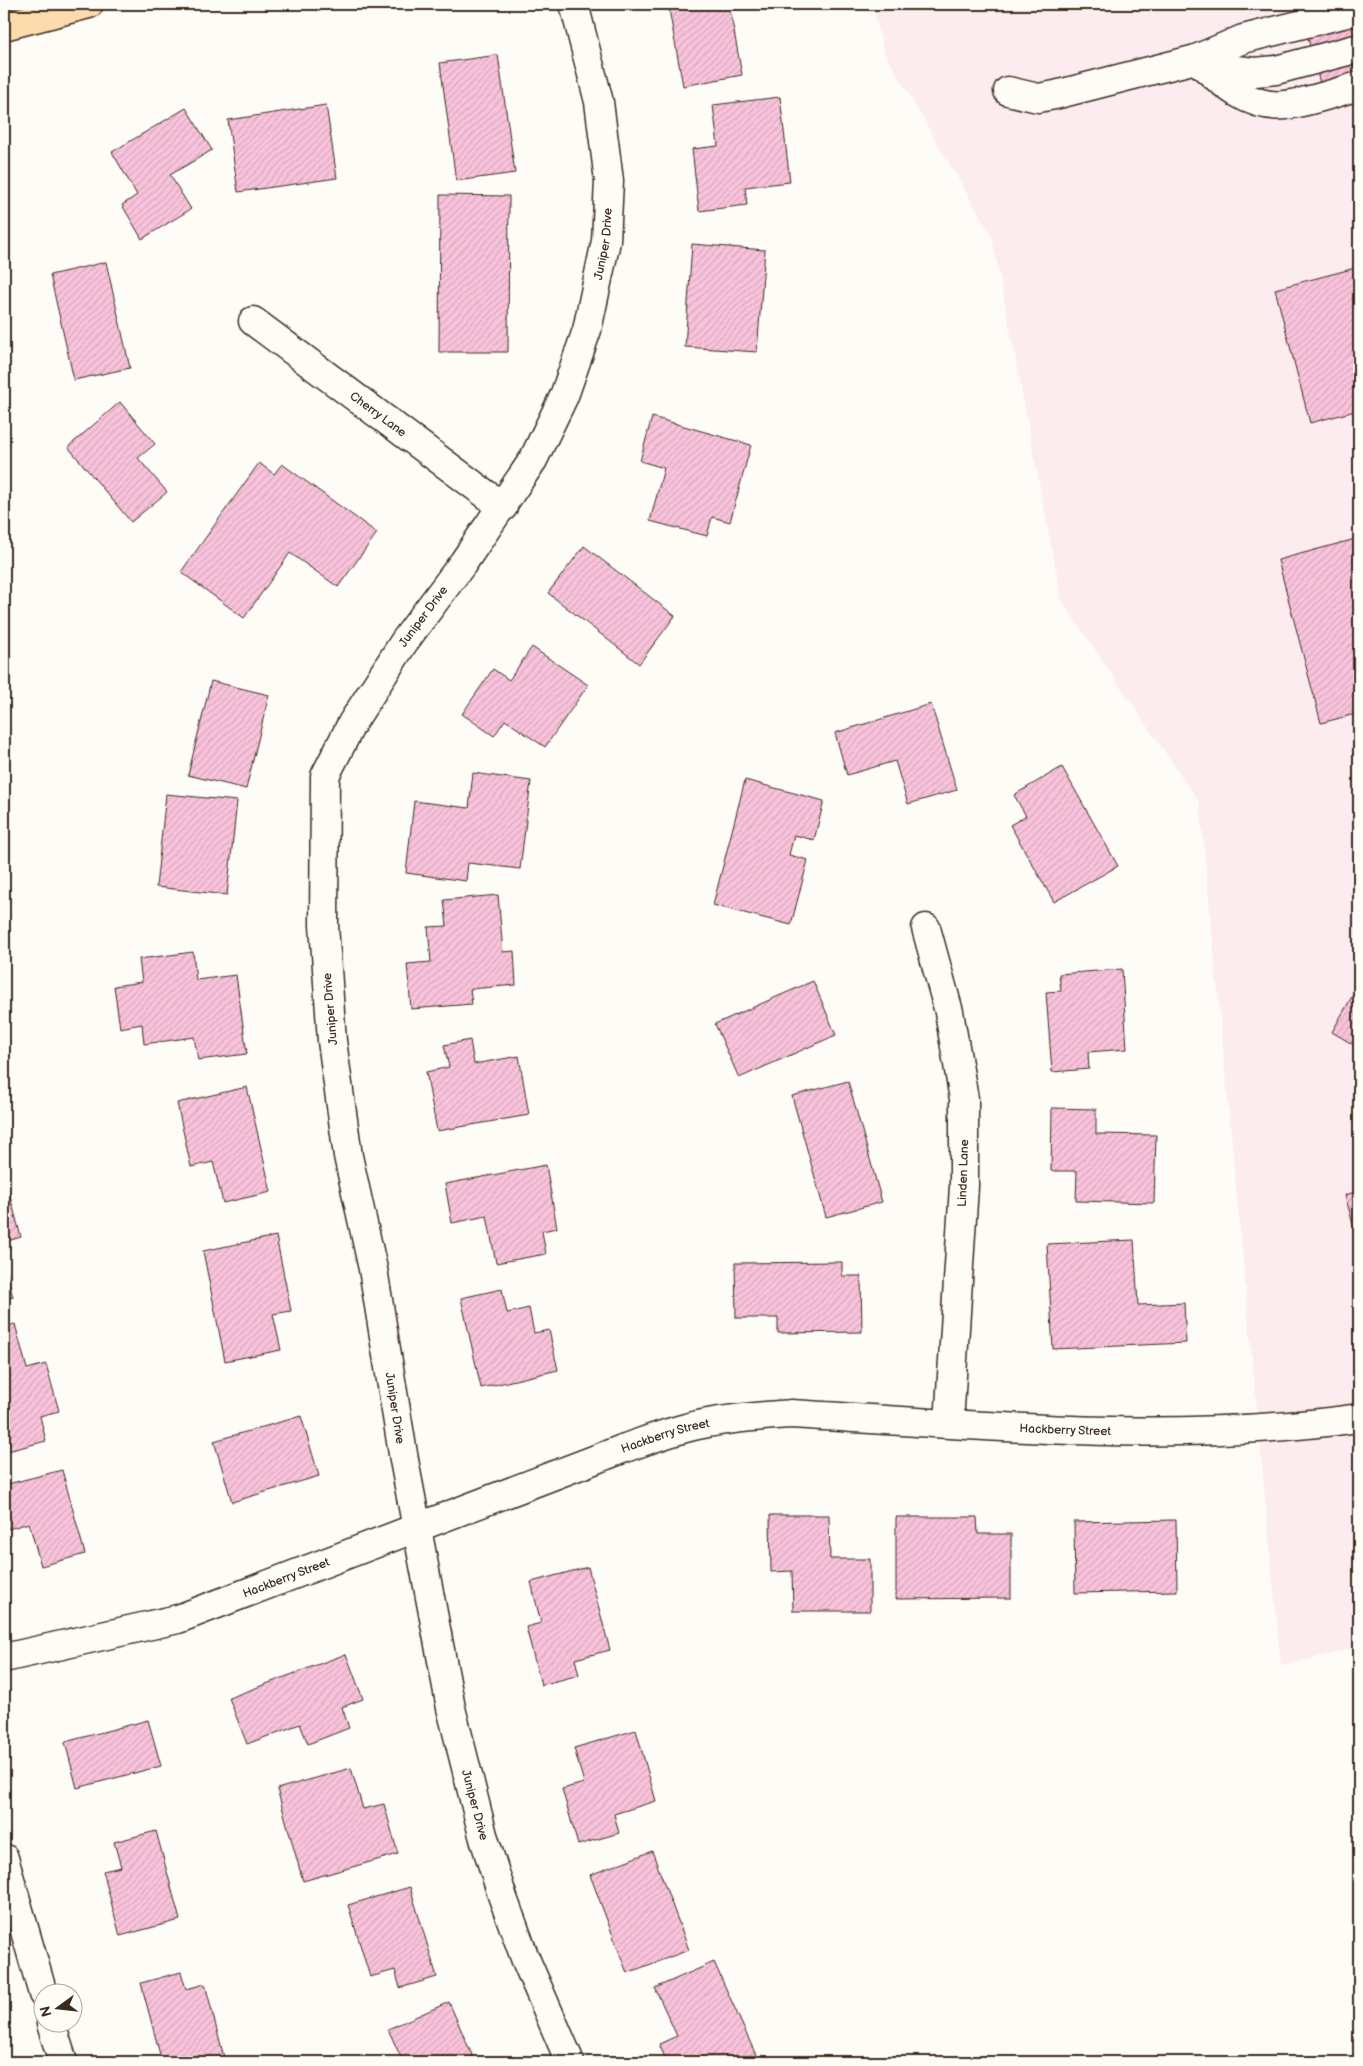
<svg xmlns="http://www.w3.org/2000/svg" width="1363" height="2066" font-family="'Balsamiq Sans',sans-serif">
<defs>
<pattern id="building-hatch" width="6" height="6" patternUnits="userSpaceOnUse" patternTransform="scale(1.25)"><rect width="6" height="6" fill="#f9c3dc"/><path d="M-1 1l2-2M0 6l6-6M5 7l2-2" fill="none" stroke="#d6a8bc"/></pattern>
</defs>
<rect width="100%" height="100%" fill="#fdfcf7"/>
<filter id="ink" filterUnits="userSpaceOnUse"><feTurbulence type="fractalNoise" baseFrequency=".02" numOctaves="2"/><feDisplacementMap in="SourceGraphic" scale="10" xChannelSelector="R" yChannelSelector="G"/><feConvolveMatrix kernelMatrix="1 2 1 2 8 2 1 2 1" color-interpolation-filters="sRGB"/></filter>
<g filter="url(#ink)">
<path fill="#fcebef" d="M872 4H1359V1647L1281 1666 1200 803 1062 601 992 236 884 52Z"/>
<path fill="url(#building-hatch)" stroke="#3b2a1e" d="M668 4H729L742 75 683 86Z
M1299 4H1353L1359 26V81L1322 91Z
M498 55 515 173 456 181 440 63Z
M780 97 790 182 745 187 747 205 699 211 692 149 718 146 713 105Z
M326 105 337 178 238 192 228 120Z
M186 108 212 150 170 175 191 209 142 239 122 205 137 195 112 152Z
M440 195 509 196 508 352H439Z
M692 244 765 250 757 352 685 347Z
M106 262 130 368 74 380 50 275Z
M1359 267V410L1310 423 1275 289Z
M120 402 155 444 138 458 167 492 131 522 68 447Z
M652 417 751 445 730 522 712 517 707 536 650 521 664 468 640 461Z
M259 463 274 474 282 464 377 533 338 587 290 553 244 618 181 572Z
M1359 538V713L1321 723 1278 560Z
M584 546 675 616 639 664 548 593Z
M532 647 588 685 545 747 505 720 494 736 462 714 493 669 509 680Z
M211 681 269 695 246 789 188 775Z
M931 704 957 790 908 804 895 761 847 775 835 733Z
M1062 767 1118 866 1054 902 1010 825 1026 816 1014 795Z
M473 773 531 781 520 869 468 863 466 881 406 873 414 801 469 808Z
M745 780 824 801 814 840 794 835 789 855 808 860 791 925 713 905Z
M166 794 237 801 227 895 156 887Z
M498 895 503 952 514 951 516 985 470 989 472 1004 411 1009 407 964 431 962 428 927 447 926 444 900Z
M193 952 196 980 236 975 247 1054 198 1060 194 1037 144 1044 142 1024 120 1028 114 986 142 982 139 959Z
M1122 969 1127 1049 1088 1052 1089 1069 1052 1072 1046 992 1061 991 1059 974Z
M813 981 836 1035 739 1078 715 1024Z
M1359 984V1048L1332 1032Z
M470 1040 474 1064 519 1056 529 1115 437 1131 426 1072 449 1067 444 1045Z
M848 1081 882 1202 826 1217 792 1096Z
M247 1087 271 1192 223 1203 213 1162 191 1167 177 1103Z
M1052 1108 1096 1109V1134L1156 1135 1154 1203 1076 1201 1077 1171H1051Z
M546 1165 557 1228 542 1231 546 1254 496 1263 487 1216 452 1223 445 1184Z
M1359 1191V1246L1345 1195Z
M9 1192 21 1237 4 1242V1194Z
M276 1236 291 1311 273 1314 281 1350 225 1361 203 1251Z
M1134 1240 1138 1305 1184 1303 1186 1343 1053 1349 1047 1244Z
M4 1262 13 1297 4 1300Z
M842 1262V1276H861L862 1332 778 1333V1318H736L735 1263Z
M502 1289 507 1313 529 1308 534 1333 549 1330 558 1370 481 1388 461 1298Z
M15 1324 27 1369 46 1364 59 1411 40 1416 46 1441 4 1452V1327Z
M301 1416 319 1476 232 1502 214 1441Z
M62 1470 85 1554 41 1566 29 1523 8 1529 4 1514V1485Z
M770 1515H829L830 1559H870V1611H793L792 1571 771 1572Z
M896 1517H977L978 1534H1011V1598L896 1599Z
M1176 1520 1177 1591 1075 1593 1074 1522Z
M588 1567 610 1650 575 1659 579 1675 541 1685 526 1627 541 1623 531 1582Z
M346 1654 363 1699 342 1707 349 1728 308 1744 300 1724 247 1744 229 1698Z
M148 1720 161 1766 77 1788 65 1742Z
M636 1730 656 1801 614 1814 619 1833 578 1845 562 1789 584 1783 574 1748Z
M351 1768 363 1809 384 1804 398 1854 303 1881 277 1789Z
M156 1831 180 1920 120 1936 103 1871 121 1867 114 1842Z
M652 1851 689 1950 627 1973 590 1875Z
M410 1887 437 1977 400 1988 395 1970 370 1977 348 1905Z
M714 1962 759 2062H667L659 2044 677 2036 655 1988Z
M181 1972 186 1989 205 1984 225 2061 162 2062 141 1983Z
M449 2002 475 2062H403L388 2029Z"/>
<g fill="none" stroke-linecap="round" stroke-linejoin="round">
<g stroke="#3b2a1e" stroke-width="31">
<g id="minor">
<path d="M1196 59C1220 82 1249 109 1285 105 1306 103 1337 92 1359 86"/>
<path d="M1200 60 1236 70 1255 72 1276 70 1359 48"/>
<path d="M1008 91 1038 98 1055 95 1196 59 1243 39 1359 10"/>
<path id="s1" d="M253 321 503 507"/>
<path d="M926 928 949 1012 964 1099V1186L949 1423"/>
<path id="s2" d="M4 1658 178 1619 625 1448C651 1439 676 1429 703 1424 732 1418 762 1416 791 1414 980 1425 1170 1445 1359 1418"/>
<path d="M4 1858 43 1994"/>
<path d="M51 2024 63 2062"/>
<path id="s3" d="M570 2062 525 1958 503 1898 483 1835 451 1708 404 1460 373 1269 348 1156 332 1041 324 925 325 776 352 723 404 642 463 563 533 460 564 396 587 330 606 241 609 181 599 102 574 4"/>
</g>
</g>
<g stroke="#3b2a1e" stroke-width="31">
<path id="major" d="M4 26 89 4"/>
</g>
<use href="#minor" stroke="#fdfcf7" stroke-width="28"/>
<use href="#major" stroke="#fcdcac" stroke-width="28"/>
</g>
</g>
<g text-anchor="middle" stroke-width="4.5" stroke-linejoin="round" paint-order="stroke">
<g font-size="12" fill="#3b2a1e" stroke="#fdfcf7">
<text dy="4" stroke="none"><textPath href="#s3" startOffset="1925">Juniper Drive</textPath></text>
<text dy="4" stroke="none"><textPath href="#s1" startOffset="156">Cherry Lane</textPath></text>
<text dy="4" stroke="none"><textPath href="#s3" startOffset="1505">Juniper Drive</textPath></text>
<text transform="translate(330 1009) rotate(-95)" y="4">Juniper Drive</text>
<text transform="translate(963 1173) rotate(-88)" y="4">Linden Lane</text>
<text transform="translate(395 1408) rotate(81)" y="4">Juniper Drive</text>
<text dy="4" stroke="none"><textPath href="#s2" startOffset="1102">Hackberry Street</textPath></text>
<text dy="4" stroke="none"><textPath href="#s2" startOffset="699">Hackberry Street</textPath></text>
<text dy="4" stroke="none"><textPath href="#s2" startOffset="294">Hackberry Street</textPath></text>
<text transform="translate(475 1805) rotate(75)" y="4">Juniper Drive</text>
</g>
</g>
<rect width="1363" height="2066" fill="none" stroke="#fdfcf7" stroke-width="20"/>
<rect x="10" y="10" width="1343" height="2046" fill="none" stroke="#3b2a1e" stroke-width="2" filter="url(#ink)"/>
<g transform="translate(58 2008) rotate(255)"><circle r="24" fill="#fdfcf7" stroke="#afa8a0"/>
<path d="M0-4L9 19L0 12L-9 19Z" fill="#3b2a1e"/>
<text y="-8" font-size="14" font-weight="bold" text-anchor="middle" fill="#3b2a1e">N</text>
</g>
</svg>
